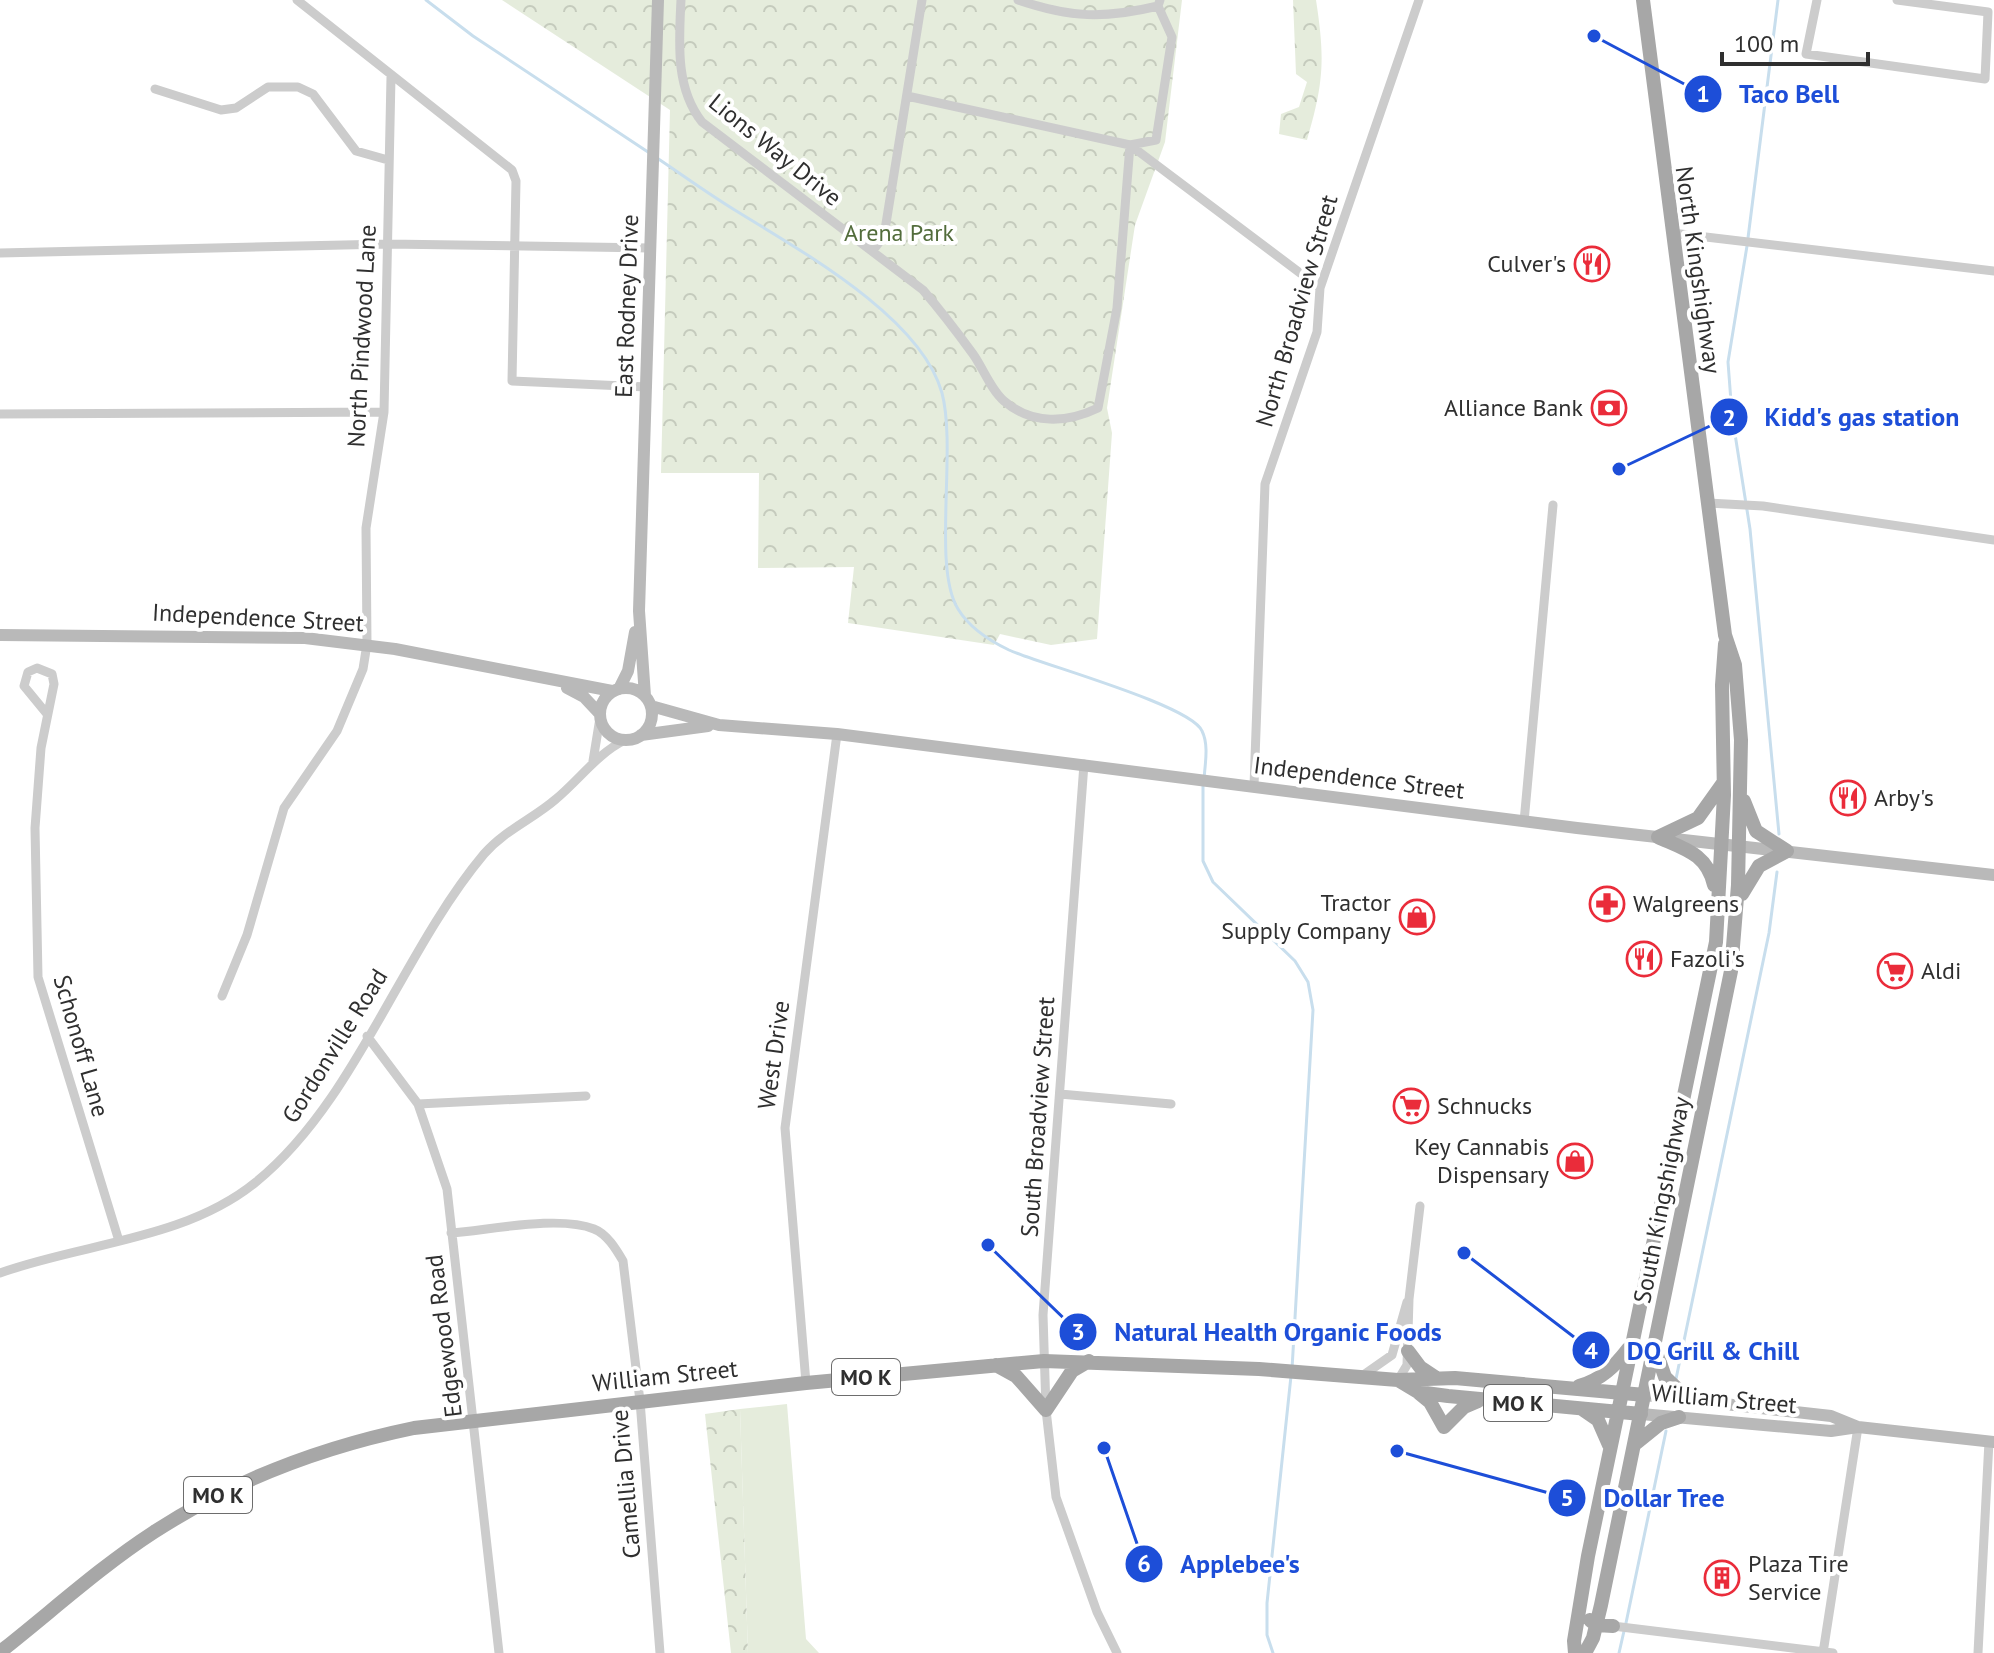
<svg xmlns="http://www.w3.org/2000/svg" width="1994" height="1653" font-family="'PT Sans',sans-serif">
<defs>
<pattern id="forest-crowns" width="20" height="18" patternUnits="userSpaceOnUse" patternTransform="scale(2)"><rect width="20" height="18" fill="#e5ecdc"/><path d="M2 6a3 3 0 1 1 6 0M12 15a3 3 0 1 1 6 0" fill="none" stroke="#c5cbbd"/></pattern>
</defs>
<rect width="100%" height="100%" fill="#fff"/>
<path fill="#e5ecdc" d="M787 1404 806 1639 819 1653H748L740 1409Z"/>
<path fill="url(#forest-crowns)" d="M502 0H1182L1165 142 1135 225 1107 408 1112 433 1097 639 1051 645 1000 634 994 645 848 623 854 567 758 568 759 473H661L670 110Z
M1293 0H1316C1325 58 1324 83 1307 140L1279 134 1281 114 1299 107 1307 82 1296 74Z
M740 1409 748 1653H731L705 1414Z"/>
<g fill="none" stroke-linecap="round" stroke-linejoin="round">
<path stroke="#c8deed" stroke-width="3" d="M426 0 473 36 651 154
M657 158C684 176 710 195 738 212 801 251 921 317 942 393 957 450 932 567 958 609 969 627 990 641 1009 650 1043 665 1191 705 1202 731 1209 745 1205 764 1204 779
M1748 238 1778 0
M1747 246 1728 362 1732 415 1750 529 1779 834
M1203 786V861L1213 882 1295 961 1308 982 1313 1010 1292 1369
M1676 1379 1769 933 1777 872
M1626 1623 1666 1431
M1273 1653 1267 1635V1603L1291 1376
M1619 1653 1624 1631"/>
<path stroke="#ccc" stroke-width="9" d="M297 0 512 170 516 181 512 381 647 387
M681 0C679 42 675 88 702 122L923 290C941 311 957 332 973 354 983 368 991 390 1004 401 1032 425 1067 423 1098 408L1117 308 1130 145 1156 140 1172 37 1158 6 1160 0
M1018 0C1071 18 1104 19 1158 6
M1817 0 1806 54 1985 79 1988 12 1897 0
M155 89 221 110 236 108 268 87H298L313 94 356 151 388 160
M907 96 1130 145 1320 288
M1672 233 1994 271
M874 249 884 236 922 0
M0 253 388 244 651 248
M0 414 384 412
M1708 503 1763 506 1994 540
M47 714 24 686 28 672 37 668 52 674 54 684 41 748 35 828 38 977 119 1241
M593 761 600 718
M1084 764 1043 1315 1046 1410 1056 1497 1097 1612 1117 1653
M1254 786 1265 484 1317 332 1320 288 1419 0
M1524 822 1553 505
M222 996 247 935 284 808 337 731 363 669 367 644 366 528 384 412 391 77
M367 1036 418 1104 447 1189 499 1653
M1060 1094 1171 1104
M418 1104 586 1096
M451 1233C490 1230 559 1215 594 1229 607 1234 616 1249 623 1261L640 1401 660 1653
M0 1273C83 1243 185 1240 256 1182 355 1102 401 953 484 854 505 830 533 819 556 799 579 780 598 753 625 740
M1362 1376 1392 1355 1407 1302
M1398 1380 1407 1365 1409 1299 1420 1206
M806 1383 785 1128 837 734
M1613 1626 1833 1653
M1823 1653 1858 1427
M1978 1653 1989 1441"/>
<path stroke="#b9b9b9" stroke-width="12" d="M0 635 305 638 395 649 612 691
M600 714a26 26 0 1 1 52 0a26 26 0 1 1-52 0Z
M567 688 584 697 599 713
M619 689 628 671 635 632
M645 696 639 611 658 0
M651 706 719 725 837 734 1577 828 1994 875
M641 735 708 726
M1641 1414 1831 1431 1858 1427 1831 1416 1645 1395
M1858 1427 1994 1442"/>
<path stroke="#a7a7a7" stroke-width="14" d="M1658 837C1685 849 1707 854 1714 885
M1658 837 1698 818 1723 783
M1742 894 1759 866 1787 851 1756 831 1744 801
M1408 1351 1420 1367 1435 1377
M1656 1351 1665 1377 1688 1399
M996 1365 1016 1376 1046 1410 1072 1371 1089 1361
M1398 1380 1418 1392 1448 1396 1641 1414
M1579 1386C1601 1380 1615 1366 1628 1349
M1419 1393 1430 1402 1444 1427
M1582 1409 1598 1420 1609 1445
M1444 1427 1464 1407 1478 1401
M1635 1444 1661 1423 1679 1417
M1590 1620 1596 1625 1613 1626
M0 1652C51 1612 100 1567 154 1532 234 1480 322 1447 414 1428L806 1383 1044 1361 1259 1369 1398 1380 1455 1378 1645 1395
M1575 1653 1574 1641 1588 1556 1716 942 1724 795 1722 685 1725 644
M1585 1653 1593 1638 1601 1605 1731 971 1738 885 1741 740 1735 665 1725 635 1643 0"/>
</g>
<defs>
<g id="restaurant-ring" transform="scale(1.8)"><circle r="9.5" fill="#fff" stroke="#ea2c3a" stroke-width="1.5"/><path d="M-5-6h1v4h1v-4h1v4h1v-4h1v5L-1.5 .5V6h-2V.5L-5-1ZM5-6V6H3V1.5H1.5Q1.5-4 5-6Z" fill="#ea2c3a"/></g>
<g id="bank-ring" transform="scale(1.8)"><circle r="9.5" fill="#fff" stroke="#ea2c3a" stroke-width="1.5"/><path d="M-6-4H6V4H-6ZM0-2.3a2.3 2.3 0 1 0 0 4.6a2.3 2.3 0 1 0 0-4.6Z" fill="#ea2c3a"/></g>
<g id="pharmacy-ring" transform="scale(1.8)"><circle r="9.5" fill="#fff" stroke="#ea2c3a" stroke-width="1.5"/><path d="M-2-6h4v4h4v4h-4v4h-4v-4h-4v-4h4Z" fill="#ea2c3a"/></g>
<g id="shop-ring" transform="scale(1.8)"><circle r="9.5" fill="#fff" stroke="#ea2c3a" stroke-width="1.5"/><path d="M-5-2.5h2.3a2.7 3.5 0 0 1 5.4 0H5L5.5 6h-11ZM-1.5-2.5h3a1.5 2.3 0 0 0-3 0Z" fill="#ea2c3a"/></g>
<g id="supermarket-ring" transform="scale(1.8)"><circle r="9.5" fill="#fff" stroke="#ea2c3a" stroke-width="1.5"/><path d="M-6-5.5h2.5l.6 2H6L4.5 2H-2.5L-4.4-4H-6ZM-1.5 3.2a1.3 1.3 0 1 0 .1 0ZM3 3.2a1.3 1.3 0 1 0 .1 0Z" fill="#ea2c3a"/></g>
<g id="building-ring" transform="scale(1.8)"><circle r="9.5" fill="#fff" stroke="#ea2c3a" stroke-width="1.5"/><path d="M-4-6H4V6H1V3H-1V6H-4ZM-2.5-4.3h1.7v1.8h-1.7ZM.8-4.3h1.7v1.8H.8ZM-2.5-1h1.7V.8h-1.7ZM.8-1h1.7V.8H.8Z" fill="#ea2c3a"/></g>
</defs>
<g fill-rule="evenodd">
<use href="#restaurant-ring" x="1592" y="264"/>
<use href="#bank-ring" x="1609" y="408"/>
<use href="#restaurant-ring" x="1848" y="798"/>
<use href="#pharmacy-ring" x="1607" y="904"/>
<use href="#shop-ring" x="1417" y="917"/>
<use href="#restaurant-ring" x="1644" y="959"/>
<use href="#supermarket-ring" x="1895" y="971"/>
<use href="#supermarket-ring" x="1411" y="1106"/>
<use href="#shop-ring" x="1575" y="1161"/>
<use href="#building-ring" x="1722" y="1578"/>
</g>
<g text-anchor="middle" stroke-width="8" stroke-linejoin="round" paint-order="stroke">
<g fill="#fff" stroke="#6d6d6d" stroke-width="2">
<rect x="832" y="1359" width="68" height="36" rx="6"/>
<rect x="1484" y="1385" width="68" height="36" rx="6"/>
<rect x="184" y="1477" width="68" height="36" rx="6"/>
</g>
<g font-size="22" font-weight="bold" fill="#2f2f2f">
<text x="866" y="1385">MO K</text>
<text x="1518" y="1411">MO K</text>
<text x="218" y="1503">MO K</text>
</g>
<g font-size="24" fill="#2f2f2f" stroke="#fff">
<text transform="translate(775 150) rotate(39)" y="8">Lions Way Drive</text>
<text transform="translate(1698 270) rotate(82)" y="8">North Kingshighway</text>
<text transform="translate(627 306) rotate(-88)" y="8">East Rodney Drive</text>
<text transform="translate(1297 311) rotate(-74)" y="8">North Broadview Street</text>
<text transform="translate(362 336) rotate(-87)" y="8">North Pindwood Lane</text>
<text transform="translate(258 618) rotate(3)" y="8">Independence Street</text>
<text transform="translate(1359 778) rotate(7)" y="8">Independence Street</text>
<text transform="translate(81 1046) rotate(74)" y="8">Schonoff Lane</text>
<text transform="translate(335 1046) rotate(-58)" y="8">Gordonville Road</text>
<text transform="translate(774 1055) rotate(-82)" y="8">West Drive</text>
<text transform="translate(1038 1117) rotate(-86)" y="8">South Broadview Street</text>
<text transform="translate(1662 1200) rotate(-79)" y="8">South Kingshighway</text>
<text transform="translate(444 1336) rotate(-97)" y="8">Edgewood Road</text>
<text transform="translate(665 1376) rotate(-6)" y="8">William Street</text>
<text transform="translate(1724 1399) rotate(5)" y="8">William Street</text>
<text transform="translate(626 1484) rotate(-95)" y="8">Camellia Drive</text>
</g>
<g font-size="24" fill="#526c3b" stroke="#fff">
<text x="899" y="241">Arena Park</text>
</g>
<g font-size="24" fill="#2f2f2f" stroke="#fff" text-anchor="start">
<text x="1566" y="272" text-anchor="end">Culver's</text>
<text x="1583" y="416" text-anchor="end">Alliance Bank</text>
<text x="1874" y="806">Arby's</text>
<text x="1391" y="911" text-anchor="end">Tractor<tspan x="1391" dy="28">Supply Company</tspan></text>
<text x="1633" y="912">Walgreens</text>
<text x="1670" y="967">Fazoli's</text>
<text x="1921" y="979">Aldi</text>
<text x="1437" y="1114">Schnucks</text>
<text x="1549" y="1155" text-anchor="end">Key Cannabis<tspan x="1549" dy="28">Dispensary</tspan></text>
<text x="1748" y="1572">Plaza Tire<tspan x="1748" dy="28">Service</tspan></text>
</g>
</g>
<path fill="none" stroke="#1d4ed8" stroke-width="3" d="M1594 36L1703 94M1619 469L1729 417M988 1245L1078 1332M1464 1253L1591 1350M1397 1451L1567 1498M1104 1448L1144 1564"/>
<g fill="#1d4ed8" stroke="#fff" stroke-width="3">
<circle cx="1594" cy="36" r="8"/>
<circle cx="1619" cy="469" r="8"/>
<circle cx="988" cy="1245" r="8"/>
<circle cx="1464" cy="1253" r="8"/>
<circle cx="1397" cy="1451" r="8"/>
<circle cx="1104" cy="1448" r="8"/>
<circle cx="1703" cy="94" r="20"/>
<circle cx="1729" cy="417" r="20"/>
<circle cx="1078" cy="1332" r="20"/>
<circle cx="1591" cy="1350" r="20"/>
<circle cx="1567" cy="1498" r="20"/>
<circle cx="1144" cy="1564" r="20"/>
</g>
<g font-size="24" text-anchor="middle" font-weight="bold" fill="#fff">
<text x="1703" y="102">1</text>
<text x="1729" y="426">2</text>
<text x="1078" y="1340">3</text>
<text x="1591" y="1359">4</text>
<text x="1567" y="1506">5</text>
<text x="1144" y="1572">6</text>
</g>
<g font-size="26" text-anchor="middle" font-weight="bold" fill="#1d4ed8" stroke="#fff" stroke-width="8" stroke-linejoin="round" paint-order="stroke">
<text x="1789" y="103">Taco Bell</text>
<text x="1862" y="426">Kidd's gas station</text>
<text x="1278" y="1341">Natural Health Organic Foods</text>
<text x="1713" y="1360">DQ Grill &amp; Chill</text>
<text x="1664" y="1507">Dollar Tree</text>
<text x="1240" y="1573">Applebee's</text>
</g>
<path d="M1722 52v12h146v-12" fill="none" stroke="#2f2f2f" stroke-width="4"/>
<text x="1734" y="52" font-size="24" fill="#2f2f2f" stroke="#ffffff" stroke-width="6" paint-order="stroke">100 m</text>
</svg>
